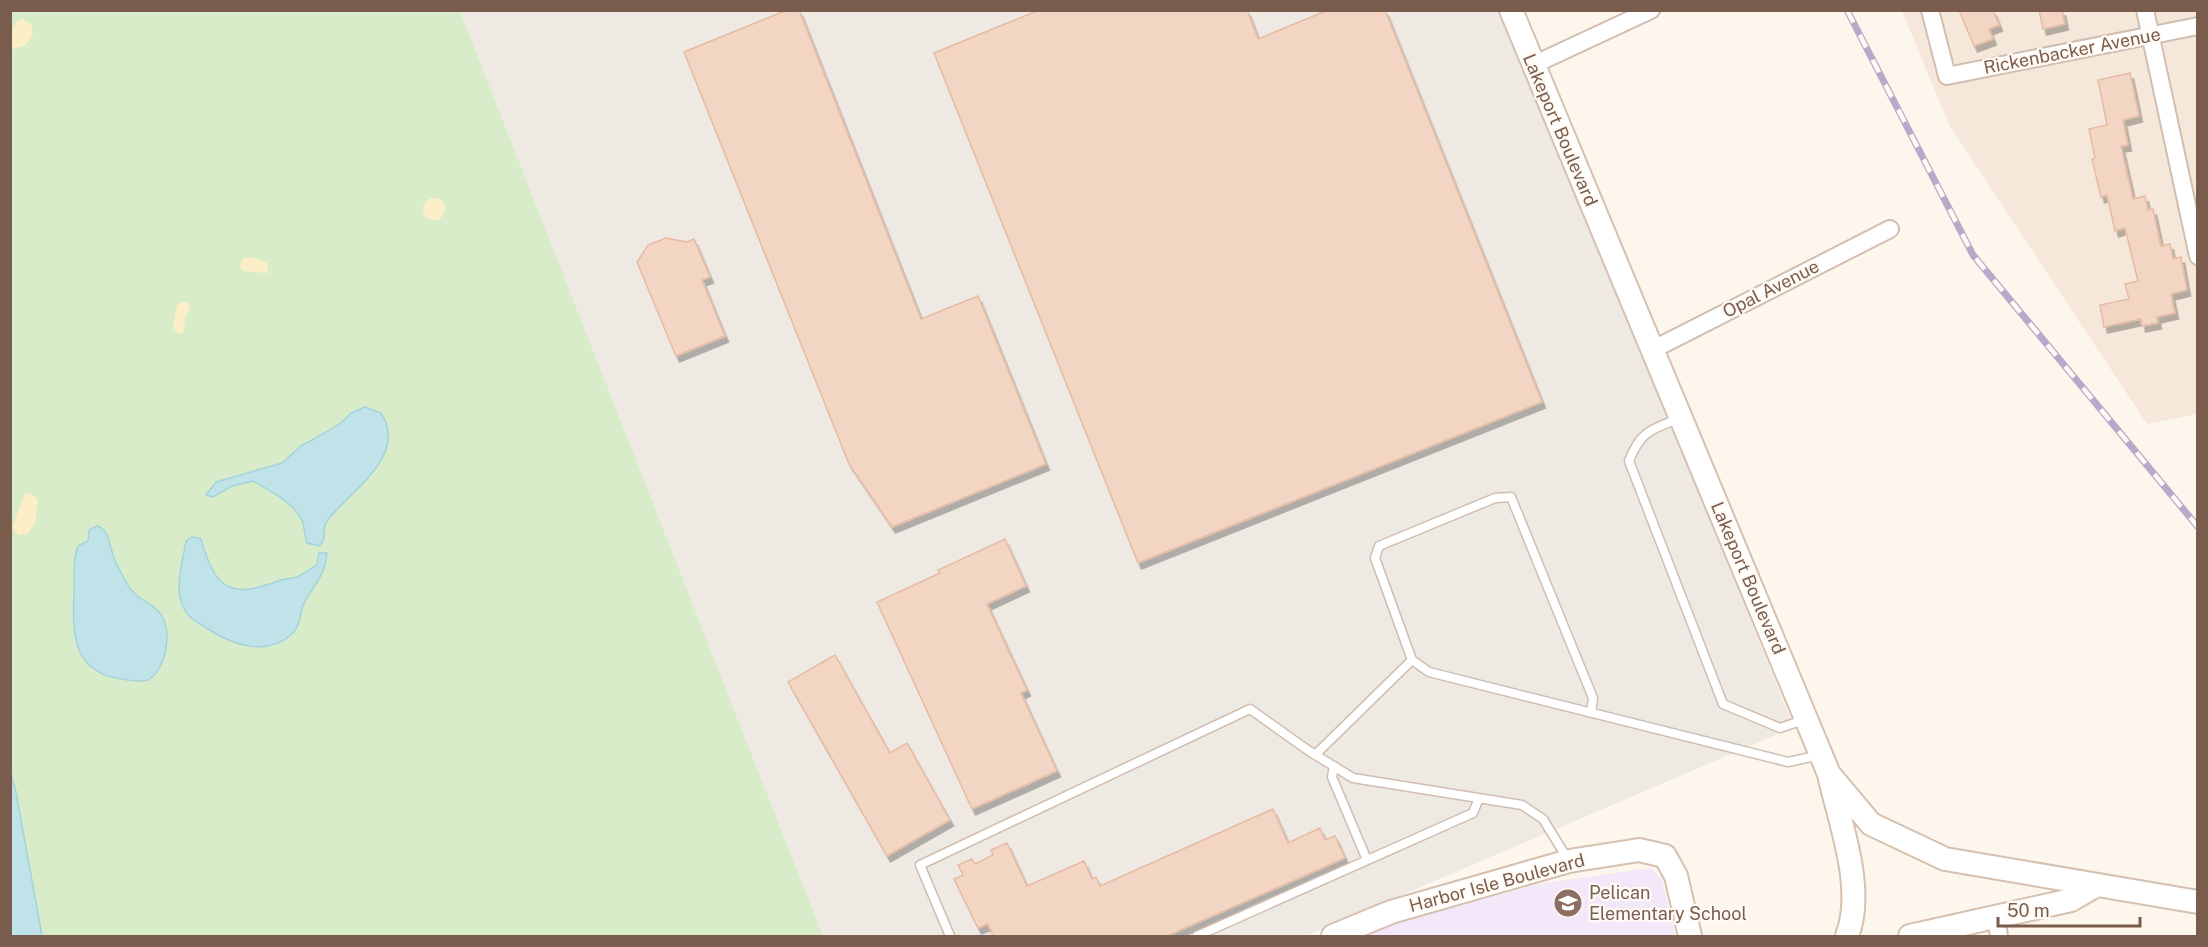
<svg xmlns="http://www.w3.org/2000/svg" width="2208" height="947" font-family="'Public Sans',sans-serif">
<defs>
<filter id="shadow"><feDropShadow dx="3.5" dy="6" stdDeviation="0" flood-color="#0004"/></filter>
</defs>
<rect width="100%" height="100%" fill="#fdf6ec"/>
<path fill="#f5e8da" d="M1902 11H2197V414L2147 424 1949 125Z"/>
<path fill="#efe9e4" d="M460 11H1502L1794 727 1306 936H823Z"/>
<path fill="#f3e8fa" d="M1650 868 1662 879 1675 936H1365L1398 922 1539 884Z"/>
<path fill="#d8ecc9" d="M11 11H460L823 936H42L11 774Z"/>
<path fill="#fcefc7" d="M22 19 31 24 33 35 25 46 11 49C10 38 10 24 22 19Z
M423 209a11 11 0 1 1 22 0a11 11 0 1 1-22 0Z
M243 258H255L267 263 268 273 243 271 240 266Z
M182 302 189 303 190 308 185 318 184 332 179 334 173 328 177 305Z
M30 493 38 499 35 523 27 534 19 535 12 528 24 495Z"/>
<path fill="#bfe3e8" stroke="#a5d3da" stroke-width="1.5" d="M365 407 381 413C409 456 349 492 327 521 321 529 328 539 319 546L307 543C304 535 305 528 302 520 293 502 269 490 253 481L232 486 213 497 206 495 216 482 282 463 301 446 340 424 351 413Z
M97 526C111 529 110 554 117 565 122 574 127 586 134 593 143 602 156 605 162 616 172 634 166 669 148 680 138 683 131 680 121 679 69 671 73 629 74 588 74 574 73 559 78 546L88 541 89 530Z
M192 537 201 539C215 587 228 600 278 581 284 578 291 579 297 577 304 574 311 569 317 565L319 553H327C326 572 315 585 305 601 299 611 302 624 292 634 267 657 233 645 208 629 200 624 190 619 186 612 172 591 183 562 186 541Z
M11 774 16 792 42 936H11Z"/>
<path fill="#f3d5c3" stroke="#e6bba3" stroke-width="1.5" filter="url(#shadow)" d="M787 10H799L921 319 978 296 1046 464 892 527 849 464 684 52Z
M1039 10H1247L1258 39 1328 10H1385L1542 402 1138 563 934 53Z
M1959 10H1993L1999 25 1989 29 1993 39 1974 46Z
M2039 10H2062L2065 24 2043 29Z
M2130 73 2139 116 2123 120 2128 145 2121 146 2133 199 2145 196 2148 210 2153 209 2161 246 2170 244 2173 259 2181 257 2187 290 2171 294 2175 313 2157 317 2158 323 2142 326 2141 319 2104 327 2100 305 2129 299 2125 284 2138 281 2125 228 2115 231 2107 195 2101 197 2092 159 2095 158 2089 129 2107 125 2098 80Z
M666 238 687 242 694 239 710 277 702 280 725 336 676 356 637 262 648 245Z
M1005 539 1026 586 987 604 1027 690 1021 693 1057 771 972 809 877 602 940 573 938 570Z
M835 655 890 753 907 743 950 820 887 856 788 682Z
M1273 809 1288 843 1320 828 1325 840 1335 836 1345 858 1167 936H993L988 924 978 928 954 879 963 875 958 865 972 859 975 864 993 855 991 850 1007 843 1027 886 1084 861 1092 879 1096 877 1100 886Z"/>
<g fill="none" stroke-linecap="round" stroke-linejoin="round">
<g stroke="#d1beb0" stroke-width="11">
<path id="lane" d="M1678 419C1651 429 1640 432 1629 461L1723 704 1780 728 1806 719
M1591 713 1593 698 1511 497 1495 498 1379 546 1375 558 1412 660 1429 672 1788 762 1821 755
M1315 755 1412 660
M1334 766 1332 777 1367 860
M950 936 920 865 1250 709 1309 751 1353 778 1522 805 1543 819 1567 858
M1197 936 1473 813 1479 798"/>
</g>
<g stroke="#d1beb0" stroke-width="20">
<path id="street" d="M1930 10 1947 76 2198 26
M2145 10 2198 256
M1533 65 1651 10
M1652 350 1890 229
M1996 918 1999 936"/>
</g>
<g stroke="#d6c0b0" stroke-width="26">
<path id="secondary" d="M1511 10 1829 774 1871 824 1945 859 2198 902
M1830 779C1841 826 1865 890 1847 936
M1333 936 1391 912 1569 861 1639 850 1665 856 1676 876 1690 936
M1910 936 2071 900 2095 886"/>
</g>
<use href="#lane" stroke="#fff" stroke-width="8"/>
<use href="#street" stroke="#fff" stroke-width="16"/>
<use href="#secondary" stroke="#fff" stroke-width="22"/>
<g stroke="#b9a8c9" stroke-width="7">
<path id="rail" d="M1847 10 1973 255 2198 527"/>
</g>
<use href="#rail" stroke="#fffaf3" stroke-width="4.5" stroke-dasharray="14" stroke-linecap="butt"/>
</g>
<defs>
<g id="school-disc" transform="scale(1.5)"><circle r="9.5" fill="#8d6e63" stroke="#fffaf3"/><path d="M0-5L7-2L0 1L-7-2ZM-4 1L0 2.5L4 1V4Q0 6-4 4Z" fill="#fff"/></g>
</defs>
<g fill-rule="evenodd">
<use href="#school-disc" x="1568" y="903"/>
</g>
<g text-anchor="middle" stroke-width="4.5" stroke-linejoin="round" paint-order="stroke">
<g font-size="18" fill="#7a5c4d" stroke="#fffaf3">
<text transform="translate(2072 51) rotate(-11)" y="6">Rickenbacker Avenue</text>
<text transform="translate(1560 130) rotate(67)" y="6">Lakeport Boulevard</text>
<text transform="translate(1771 289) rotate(-27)" y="6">Opal Avenue</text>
<text transform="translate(1748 578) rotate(67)" y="6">Lakeport Boulevard</text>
<text transform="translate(1497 883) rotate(-15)" y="6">Harbor Isle Boulevard</text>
</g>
<g font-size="18" fill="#785e54" stroke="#fffaf3" text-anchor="start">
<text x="1589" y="899">Pelican<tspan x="1589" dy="21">Elementary School</tspan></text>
</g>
</g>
<rect width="2208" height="947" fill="none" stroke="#7a5c4d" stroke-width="24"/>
<path d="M1998 917v9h142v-9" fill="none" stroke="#7a5c4d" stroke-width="3"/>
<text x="2007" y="917" font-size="18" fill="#7a5c4d" stroke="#fffaf3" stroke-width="4.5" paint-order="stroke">50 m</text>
</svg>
